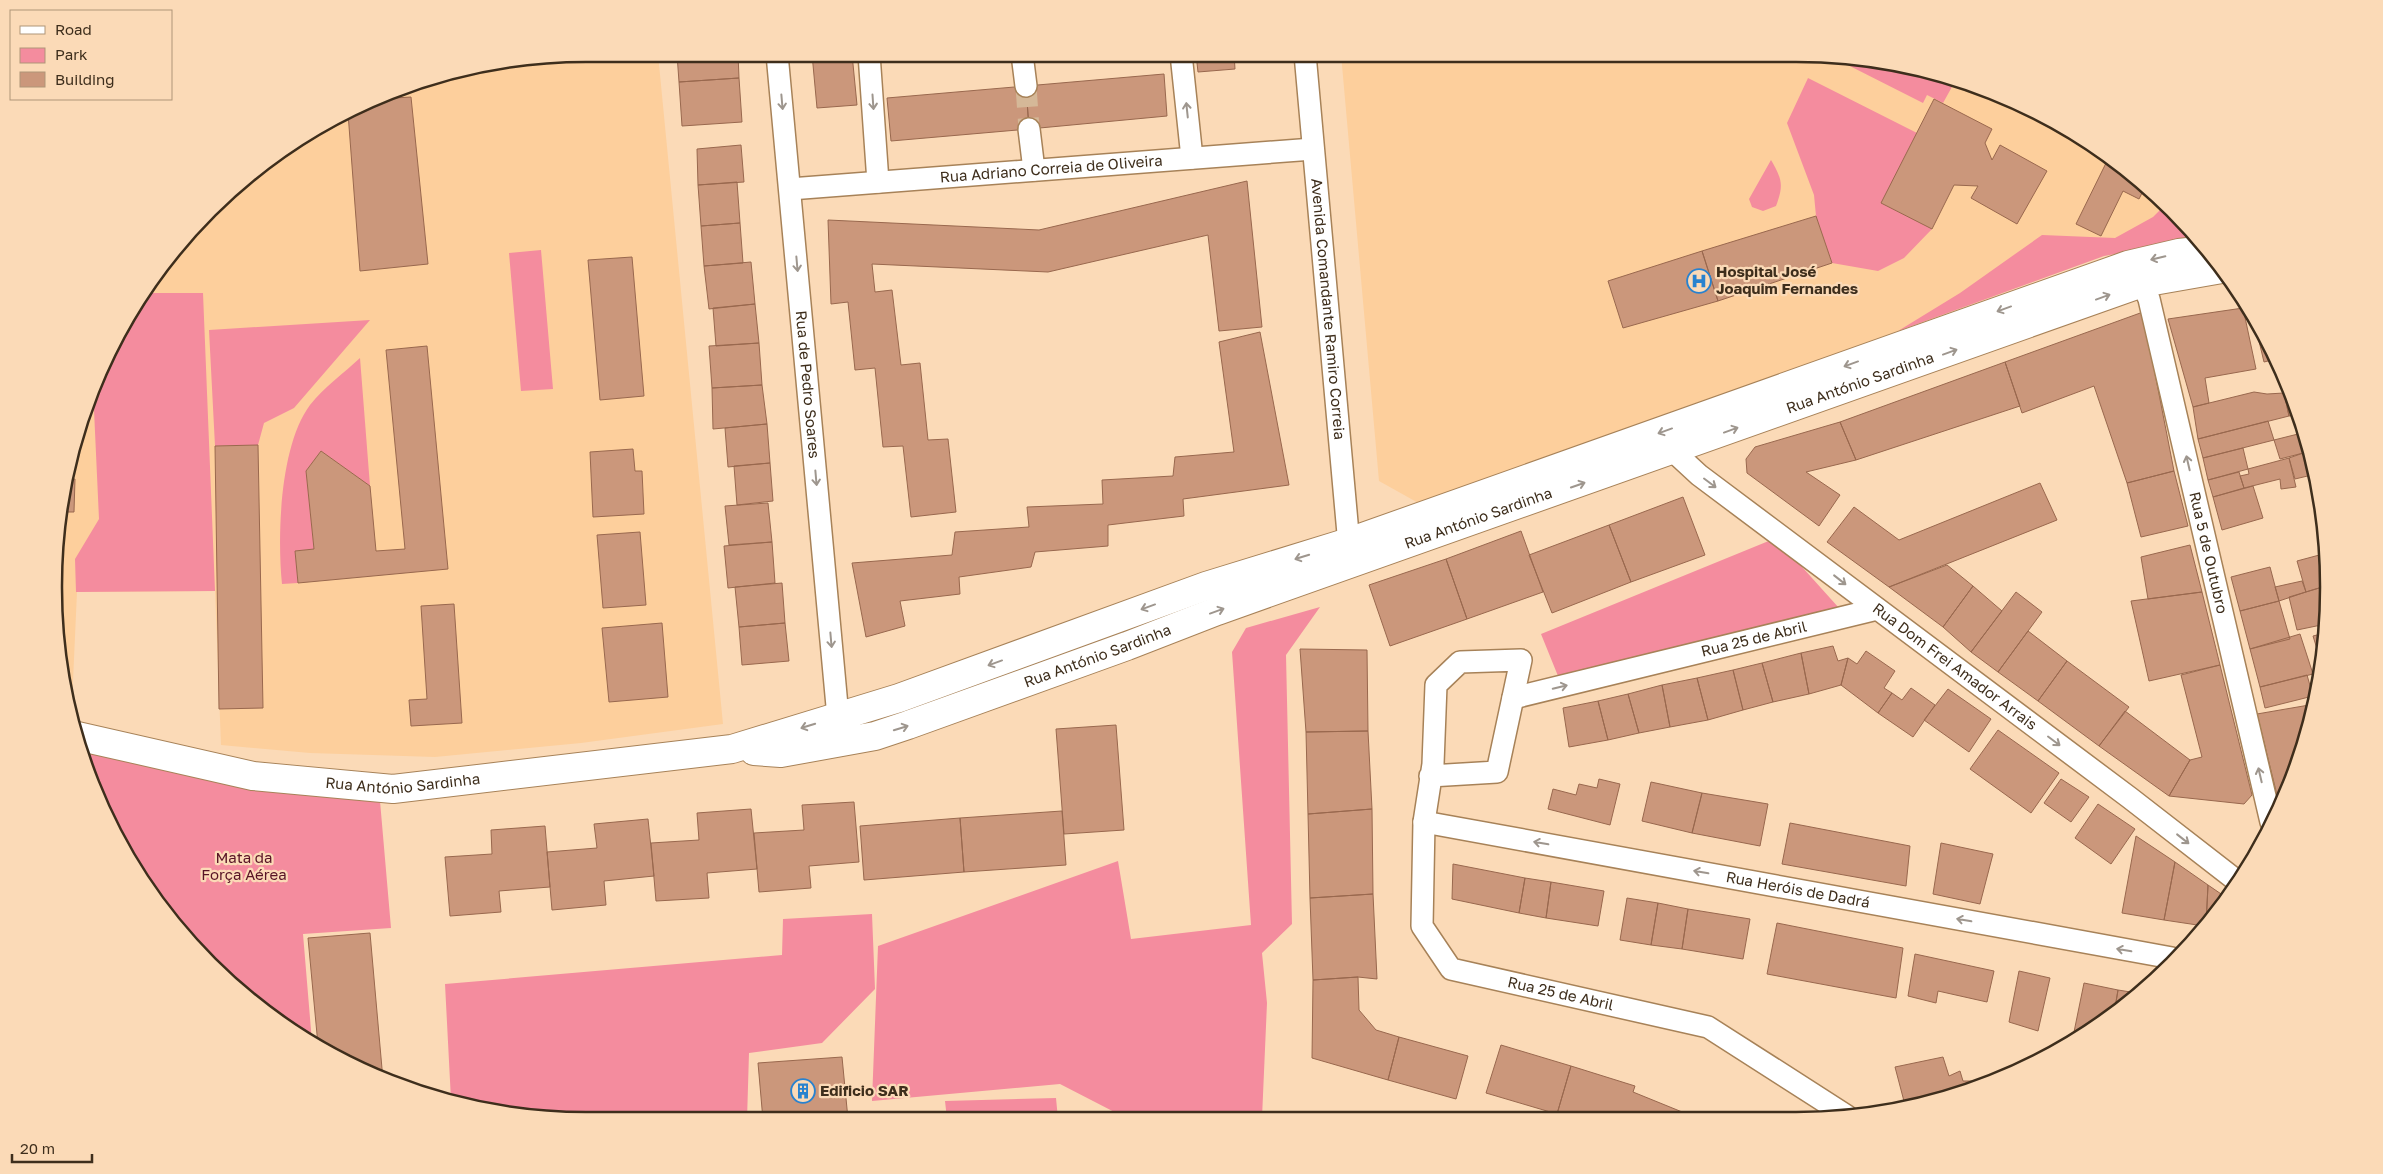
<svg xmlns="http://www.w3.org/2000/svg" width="2383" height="1174" font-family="'Golos Text',sans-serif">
<rect width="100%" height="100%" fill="#fbdab7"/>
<path fill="#fdcf9c" d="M587 54H658L723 724 581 743 435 757 310 753 221 745 215 591 77 592 72 703 69 702 58 657 54 587 64 483 94 383 143 291 186 235 262 164 301 138 321 125 415 82 483 64Z
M1341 54H1796L1900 64 2000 94 2092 144 2173 210 2197 239 2104 256 1422 505 1379 481Z"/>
<path fill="#f48c9e" d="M1832 57C1880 62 1908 63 1953 85L1943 103 1927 95 1923 103Z
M1808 78 1917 133 1882 203 1932 229 1904 258 1878 271 1832 263 1816 216 1814 195 1787 123Z
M1771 160C1782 179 1784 185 1776 206L1763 211 1752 207 1749 199Z
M2166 204 2197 239 2104 256 1898 331 1960 293 2042 235 2115 238 2153 217Z
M541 250 553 389 521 391 509 253Z
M142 293H203L215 591 76 592 75 559 99 519 93 388Z
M370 320 294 408 264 423 258 445 215 446 209 330Z
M360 358 370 486 321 451 306 471 314 549 295 551 298 583 282 584C277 535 280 445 310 405 324 387 344 373 360 358Z
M1776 538 1839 608 1558 676 1541 634Z
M1320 607 1286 655 1292 924 1262 953 1267 1003 1262 1118H1126L1060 1084 872 1101 878 946 1118 861 1131 939 1251 925 1232 652 1246 628Z
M79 744 380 801 391 928 303 934 312 1042C261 1014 201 959 165 912 152 896 141 876 130 858 109 823 88 784 79 744Z
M872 914 875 989 822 1043 749 1053 747 1120C652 1120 543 1128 451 1100L445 984 782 955 783 919Z
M1056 1098 1058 1119H947L945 1101Z"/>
<path fill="#cb977b" stroke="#99684e" d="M677 54H738L739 78 679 82Z
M812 54H852L857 105 817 108Z
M1196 54H1234L1235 69 1198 72Z
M1164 74 1167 116 1029 129 1026 86Z
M739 78 742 122 682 126 679 82Z
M1026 86 1029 129 891 141 887 98Z
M411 97 428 264 360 271 348 113 378 99Z
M1934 99 1992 129 1985 143 1992 160 2000 145 2047 171 2017 224 1971 198 1978 186 1954 185 1932 229 1881 203Z
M741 145 744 182 698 185 697 149Z
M2109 157 2145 187 2139 199 2123 191 2101 236 2076 224Z
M1247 181 1262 327 1219 331 1208 235 1048 272 872 264 875 292 892 290 901 365 920 363 928 440 948 439 956 512 911 517 903 446 883 447 875 368 855 370 848 302 831 304 828 220 1039 230Z
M737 182 740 223 701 226 698 185Z
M1816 216 1832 263 1718 301 1702 251Z
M740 223 743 263 704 266 701 226Z
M1702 251 1718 301 1623 328 1608 281Z
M632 257 644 396 600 400 588 260Z
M751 262 755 304 709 309 704 266Z
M755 304 759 343 716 346 713 308Z
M2243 308 2256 369 2205 378 2209 403 2193 407 2168 319Z
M2143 312 2174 471 2127 483 2094 386 2022 413 2005 362Z
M2253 316 2276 359 2264 362Z
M1260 332 1289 485 1183 499 1184 516 1108 525V546L1035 552 1031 567 959 577 960 594 900 601 905 626 866 637 852 563 952 555 955 532 1029 527 1027 507 1103 504 1102 480 1173 476 1175 457 1234 452 1219 342Z
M759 343 762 385 712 388 709 346Z
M427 346 448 569 298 583 295 551 314 549 306 471 321 451 370 486 376 551 405 549 386 350Z
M2005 362 2020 406 1856 460 1840 422Z
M2286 377 2289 383 2298 415 2289 416 2281 378Z
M762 385 767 424 713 429 712 388Z
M2254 392 2267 394 2284 393 2289 416 2198 439 2193 407Z
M2268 421 2274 440 2203 458 2198 439Z
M1840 422 1856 460 1806 472 1840 495 1819 526 1747 473 1746 459 1755 447Z
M767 424 770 463 728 467 725 428Z
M2302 433 2307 452 2280 459 2274 440Z
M258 445 263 708 219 709 215 446Z
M2243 448 2248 469 2208 480 2203 458Z
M633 449 635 471H642L644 514 593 517 590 452Z
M2309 451 2316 474 2295 479 2289 458Z
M2289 458 2296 487 2281 489 2280 479 2244 488 2240 476 2249 474 2248 469Z
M770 463 773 501 737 505 734 466Z
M2174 471 2188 526 2141 537 2127 483Z
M2239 472 2244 488 2213 497 2208 480Z
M65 479H75L74 512H61Z
M2040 483 2057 520 1889 587 1827 542 1854 507 1899 540Z
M2253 486 2263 518 2222 530 2213 497Z
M1683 497 1705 555 1631 582 1609 525Z
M768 503 772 542 729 545 725 506Z
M1609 525 1631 582 1552 613 1529 555Z
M1521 531 1543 592 1467 619 1446 559Z
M640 532 646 605 603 608 597 535Z
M772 542 775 583 728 588 724 546Z
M2190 545 2202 592 2148 599 2141 557Z
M2323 554 2327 567 2329 585 2306 592 2297 561Z
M1446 559 1467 619 1390 646 1369 585Z
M1947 565 1973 586 1943 627 1889 587Z
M2270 567 2279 601 2240 611 2231 577Z
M2302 581 2306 592 2279 601 2275 587Z
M782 583 785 623 739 627 735 587Z
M2329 585 2326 624 2297 630 2289 597Z
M1973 586 2002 611 1971 652 1943 627Z
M2016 592 2042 612 1998 672 1971 652Z
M2202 592 2220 665 2149 681 2131 601Z
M2279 601 2290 639 2250 649 2240 611Z
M454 604 462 723 411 726 409 700 427 699 421 606Z
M662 623 668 697 609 702 602 628Z
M785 623 789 661 742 665 739 627Z
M2326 624 2322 665 2313 636 2321 634 2318 626Z
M2028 631 2067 661 2038 701 1998 672Z
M2300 634 2313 674 2260 687 2250 649Z
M1833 646 1838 661 1848 658 1841 685 1809 694 1801 653Z
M1300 649 1367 650 1368 731 1306 732Z
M1866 651 1895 671 1884 688 1892 693 1878 713 1841 685 1848 658 1857 664Z
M1801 653 1809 694 1773 702 1762 663Z
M2067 661 2129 707 2099 746 2038 701Z
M1762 663 1773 702 1743 710 1733 670Z
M2220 665 2252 795 2244 804 2169 796 2190 760 2202 757 2181 675Z
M1733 670 1743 710 1708 720 1697 678Z
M2307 675 2313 696 2265 708 2260 687Z
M1697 678 1708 720 1670 727 1662 685Z
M1662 685 1670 727 1639 733 1628 694Z
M1911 688 1935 705 1913 737 1878 713 1892 693 1902 700Z
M1948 689 1991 719 1969 752 1924 720Z
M1628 694 1639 733 1608 740 1598 701Z
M1598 701 1608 740 1569 747 1563 708Z
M2315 704 2289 791 2282 803H2279L2257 714Z
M2125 711 2190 760 2169 796 2099 746Z
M1116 725 1124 830 1064 834 1056 729Z
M1998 730 2059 773 2031 813 1970 769Z
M1368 731 1372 809 1308 814 1306 732Z
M1599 779 1620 784 1610 825 1548 809 1553 789 1576 795 1579 784 1597 788Z
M2061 779 2089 797 2071 822 2044 803Z
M1651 782 1702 793 1692 833 1642 821Z
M1702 793 1768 804 1760 846 1692 833Z
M854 802 859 862 809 866 811 888 759 892 754 833 804 830 802 805Z
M2098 804 2135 829 2111 864 2075 838Z
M751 809 757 869 707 873 709 898 656 901 651 843 699 840 697 813Z
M1372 809 1373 894 1310 898 1308 814Z
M1062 811 1066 865 964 872 960 818Z
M960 818 964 872 864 880 860 826Z
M648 819 654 876 604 881 606 905 552 910 547 852 597 848 594 824Z
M1790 823 1910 846 1906 886 1782 864Z
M545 826 550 887 499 891 501 912 450 916 445 857 492 854 491 830Z
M2136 836 2175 862 2164 920 2122 913Z
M1941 843 1993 854 1980 904 1933 894Z
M2175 862 2208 885 2206 925 2204 926 2164 920Z
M1453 864 1525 878 1519 913 1452 899Z
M1525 878 1551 882 1546 918 1519 913Z
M1551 882 1604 891 1598 926 1546 918Z
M2208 885 2227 898 2219 911 2206 925Z
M1373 894 1377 979 1358 977 1313 980 1310 898Z
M1627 898 1658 903 1651 945 1620 940Z
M1658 903 1688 909 1682 949 1651 945Z
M1688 909 1750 919 1743 959 1682 949Z
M1777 923 1903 948 1896 998 1767 974Z
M370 933 383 1080 318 1045 308 938Z
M1915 954 1994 971 1987 1002 1938 991 1936 1003 1908 996Z
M2019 971 2050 978 2038 1031 2009 1022Z
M1358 977 1359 1010 1376 1030 1399 1037 1388 1080 1312 1058 1313 980Z
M2084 983 2118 990 2114 1014 2081 1033 2074 1032Z
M2118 990 2137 993 2114 1014Z
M1399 1037 1468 1056 1456 1099 1388 1080Z
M1501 1045 1571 1066 1557 1114 1486 1093Z
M842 1057 848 1119 763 1120 758 1063Z
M1943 1057 1949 1076 1960 1071 1963 1081H1973L1975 1086 1905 1105 1895 1067Z
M1571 1066 1635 1086 1633 1092 1692 1116 1565 1117 1557 1114Z"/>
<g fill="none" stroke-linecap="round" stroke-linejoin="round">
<path stroke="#d5b898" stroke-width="21" stroke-dasharray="21 11" stroke-linecap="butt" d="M1026 86 1029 129"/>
<g stroke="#a78258" stroke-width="24">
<g id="street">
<path id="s1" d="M777 54 838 717 850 723"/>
<path d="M869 54 878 182"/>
<path d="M1022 54 1026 86"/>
<path d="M1181 54 1192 158"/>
<path id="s2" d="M1305 54 1350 556"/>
<path d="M1029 129 1034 170"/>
<path id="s3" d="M790 189 1313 149"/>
<path id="s4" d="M2142 283 2149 299 2271 822"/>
<path id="s5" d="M1673 451 1699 475 2130 798 2237 881"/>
<path id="s6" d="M1513 698 1877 609"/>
<path id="s7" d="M1430 776 1497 772 1521 660 1460 662 1436 685 1433 764 1424 822 1422 926 1451 969 1708 1027 1847 1116"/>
<path id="s8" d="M1424 822 2172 958"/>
</g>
</g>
<g stroke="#a78258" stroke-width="30">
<g id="secondary">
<path id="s9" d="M77 736 253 776 393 789 732 749 899 698 1206 586 1349 542 2128 265 2179 253 2206 250"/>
<path id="s10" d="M754 751 781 753 875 736 908 725 1127 646 1217 611 2142 283 2222 269"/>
</g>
</g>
<use href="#street" stroke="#fff" stroke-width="21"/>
<use href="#secondary" stroke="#fff" stroke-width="28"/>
</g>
<defs><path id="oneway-shaft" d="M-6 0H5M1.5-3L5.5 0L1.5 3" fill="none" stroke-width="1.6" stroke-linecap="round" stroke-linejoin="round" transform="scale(1.25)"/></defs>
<g stroke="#9e968e">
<use href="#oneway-shaft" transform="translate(782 102) rotate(85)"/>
<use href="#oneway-shaft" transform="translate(873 102) rotate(86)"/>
<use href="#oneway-shaft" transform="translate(1187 110) rotate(-96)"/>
<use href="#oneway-shaft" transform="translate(2158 258) rotate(167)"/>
<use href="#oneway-shaft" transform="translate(797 264) rotate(85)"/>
<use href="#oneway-shaft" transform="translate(2103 297) rotate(-20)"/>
<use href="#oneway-shaft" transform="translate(2004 309) rotate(160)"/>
<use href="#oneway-shaft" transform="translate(1950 352) rotate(-20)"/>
<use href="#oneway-shaft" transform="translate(1851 364) rotate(160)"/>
<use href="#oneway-shaft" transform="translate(1731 430) rotate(-20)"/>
<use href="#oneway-shaft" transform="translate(1665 431) rotate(160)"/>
<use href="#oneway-shaft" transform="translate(2188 463) rotate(-103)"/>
<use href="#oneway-shaft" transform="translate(816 478) rotate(85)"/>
<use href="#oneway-shaft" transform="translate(1710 483) rotate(37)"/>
<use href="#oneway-shaft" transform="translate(1578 485) rotate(-19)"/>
<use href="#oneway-shaft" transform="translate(1302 557) rotate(163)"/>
<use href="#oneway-shaft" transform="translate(1840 580) rotate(38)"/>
<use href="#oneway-shaft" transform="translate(1148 607) rotate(160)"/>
<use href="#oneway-shaft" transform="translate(1217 611) rotate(-20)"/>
<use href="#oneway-shaft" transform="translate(831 640) rotate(85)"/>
<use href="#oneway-shaft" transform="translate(995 663) rotate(160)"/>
<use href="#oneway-shaft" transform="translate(1560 687) rotate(-14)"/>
<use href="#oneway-shaft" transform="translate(808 726) rotate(163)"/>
<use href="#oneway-shaft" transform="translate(901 728) rotate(-17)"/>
<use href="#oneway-shaft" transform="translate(2054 741) rotate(37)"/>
<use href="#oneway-shaft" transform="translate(2260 775) rotate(-103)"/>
<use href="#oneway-shaft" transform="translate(2183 839) rotate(38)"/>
<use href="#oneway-shaft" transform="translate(1541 843) rotate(-170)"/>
<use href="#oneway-shaft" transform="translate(1701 872) rotate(-170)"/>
<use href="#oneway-shaft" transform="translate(1964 920) rotate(-170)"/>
<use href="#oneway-shaft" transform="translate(2124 950) rotate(-170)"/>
</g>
<defs>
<g id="hospital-ring" transform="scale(1.25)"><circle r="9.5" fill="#fbdab7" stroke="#2882cf" stroke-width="1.5"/><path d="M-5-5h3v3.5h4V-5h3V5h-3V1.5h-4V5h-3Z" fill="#2882cf"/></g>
<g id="building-ring" transform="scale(1.25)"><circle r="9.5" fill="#fbdab7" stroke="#2882cf" stroke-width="1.5"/><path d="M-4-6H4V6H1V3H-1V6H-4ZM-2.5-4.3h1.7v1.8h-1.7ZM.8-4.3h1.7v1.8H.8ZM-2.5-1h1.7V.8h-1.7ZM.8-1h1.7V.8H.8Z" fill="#2882cf"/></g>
</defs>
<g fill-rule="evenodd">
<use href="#hospital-ring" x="1699" y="281"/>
<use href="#building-ring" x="803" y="1091"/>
</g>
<g text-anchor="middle" stroke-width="4.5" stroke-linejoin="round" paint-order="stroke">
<g font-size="15" fill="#3e2e1c" stroke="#fbdab7">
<text dy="5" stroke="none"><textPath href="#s3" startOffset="262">Rua Adriano Correia de Oliveira</textPath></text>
<text dy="5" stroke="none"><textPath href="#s2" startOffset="256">Avenida Comandante Ramiro Correia</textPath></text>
<text dy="5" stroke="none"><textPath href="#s10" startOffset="1169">Rua António Sardinha</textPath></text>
<text dy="5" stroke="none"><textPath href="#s1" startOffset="332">Rua de Pedro Soares</textPath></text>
<text dy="5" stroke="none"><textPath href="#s10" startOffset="764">Rua António Sardinha</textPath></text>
<text dy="5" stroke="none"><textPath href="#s4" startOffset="278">Rua 5 de Outubro</textPath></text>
<text dy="5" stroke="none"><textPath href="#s6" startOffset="248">Rua 25 de Abril</textPath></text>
<text dy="5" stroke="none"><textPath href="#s10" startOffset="359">Rua António Sardinha</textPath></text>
<text dy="5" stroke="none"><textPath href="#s5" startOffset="355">Rua Dom Frei Amador Arrais</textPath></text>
<text dy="5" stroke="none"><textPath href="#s9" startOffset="331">Rua António Sardinha</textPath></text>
<text dy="5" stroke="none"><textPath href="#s8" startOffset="380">Rua Heróis de Dadrá</textPath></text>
<text dy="5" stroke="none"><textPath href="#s7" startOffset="682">Rua 25 de Abril</textPath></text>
</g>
<g font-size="15" font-weight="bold" fill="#3e2e1c" stroke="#fbdab7" text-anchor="start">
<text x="1716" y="277">Hospital José<tspan x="1716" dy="17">Joaquim Fernandes</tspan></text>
<text x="820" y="1096">Edificio SAR</text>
</g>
<g font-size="15" fill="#581326" stroke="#fbdab7">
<text x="244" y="863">Mata da<tspan x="244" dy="17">Força Aérea</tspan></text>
</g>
</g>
<path d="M0 0H2383V1174H0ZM586 62H1796A524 524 0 0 1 2320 586V588A524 524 0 0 1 1796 1112H586A524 524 0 0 1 62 588V586A524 524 0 0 1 586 62Z" fill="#fbdab7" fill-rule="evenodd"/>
<path fill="none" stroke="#3e2e1c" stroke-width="2.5" d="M586 62H1796A524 524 0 0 1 2320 586V588A524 524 0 0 1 1796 1112H586A524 524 0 0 1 62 588V586A524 524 0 0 1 586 62Z"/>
<rect x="10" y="10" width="162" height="90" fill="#fbdab7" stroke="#af9579"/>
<rect x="20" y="26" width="25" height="8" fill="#ffffff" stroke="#af9579"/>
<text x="55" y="35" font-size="15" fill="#3e2e1c">Road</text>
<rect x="20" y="48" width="25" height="15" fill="#f48c9e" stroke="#af9579"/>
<text x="55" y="60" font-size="15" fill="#3e2e1c">Park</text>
<rect x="20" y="72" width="25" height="15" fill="#cb977b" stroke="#af9579"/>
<text x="55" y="85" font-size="15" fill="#3e2e1c">Building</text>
<path d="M12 1154v8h80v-8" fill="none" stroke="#3e2e1c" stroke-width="2.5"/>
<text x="20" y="1154" font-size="15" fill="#3e2e1c" stroke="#fbdab7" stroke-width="4" paint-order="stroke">20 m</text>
</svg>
